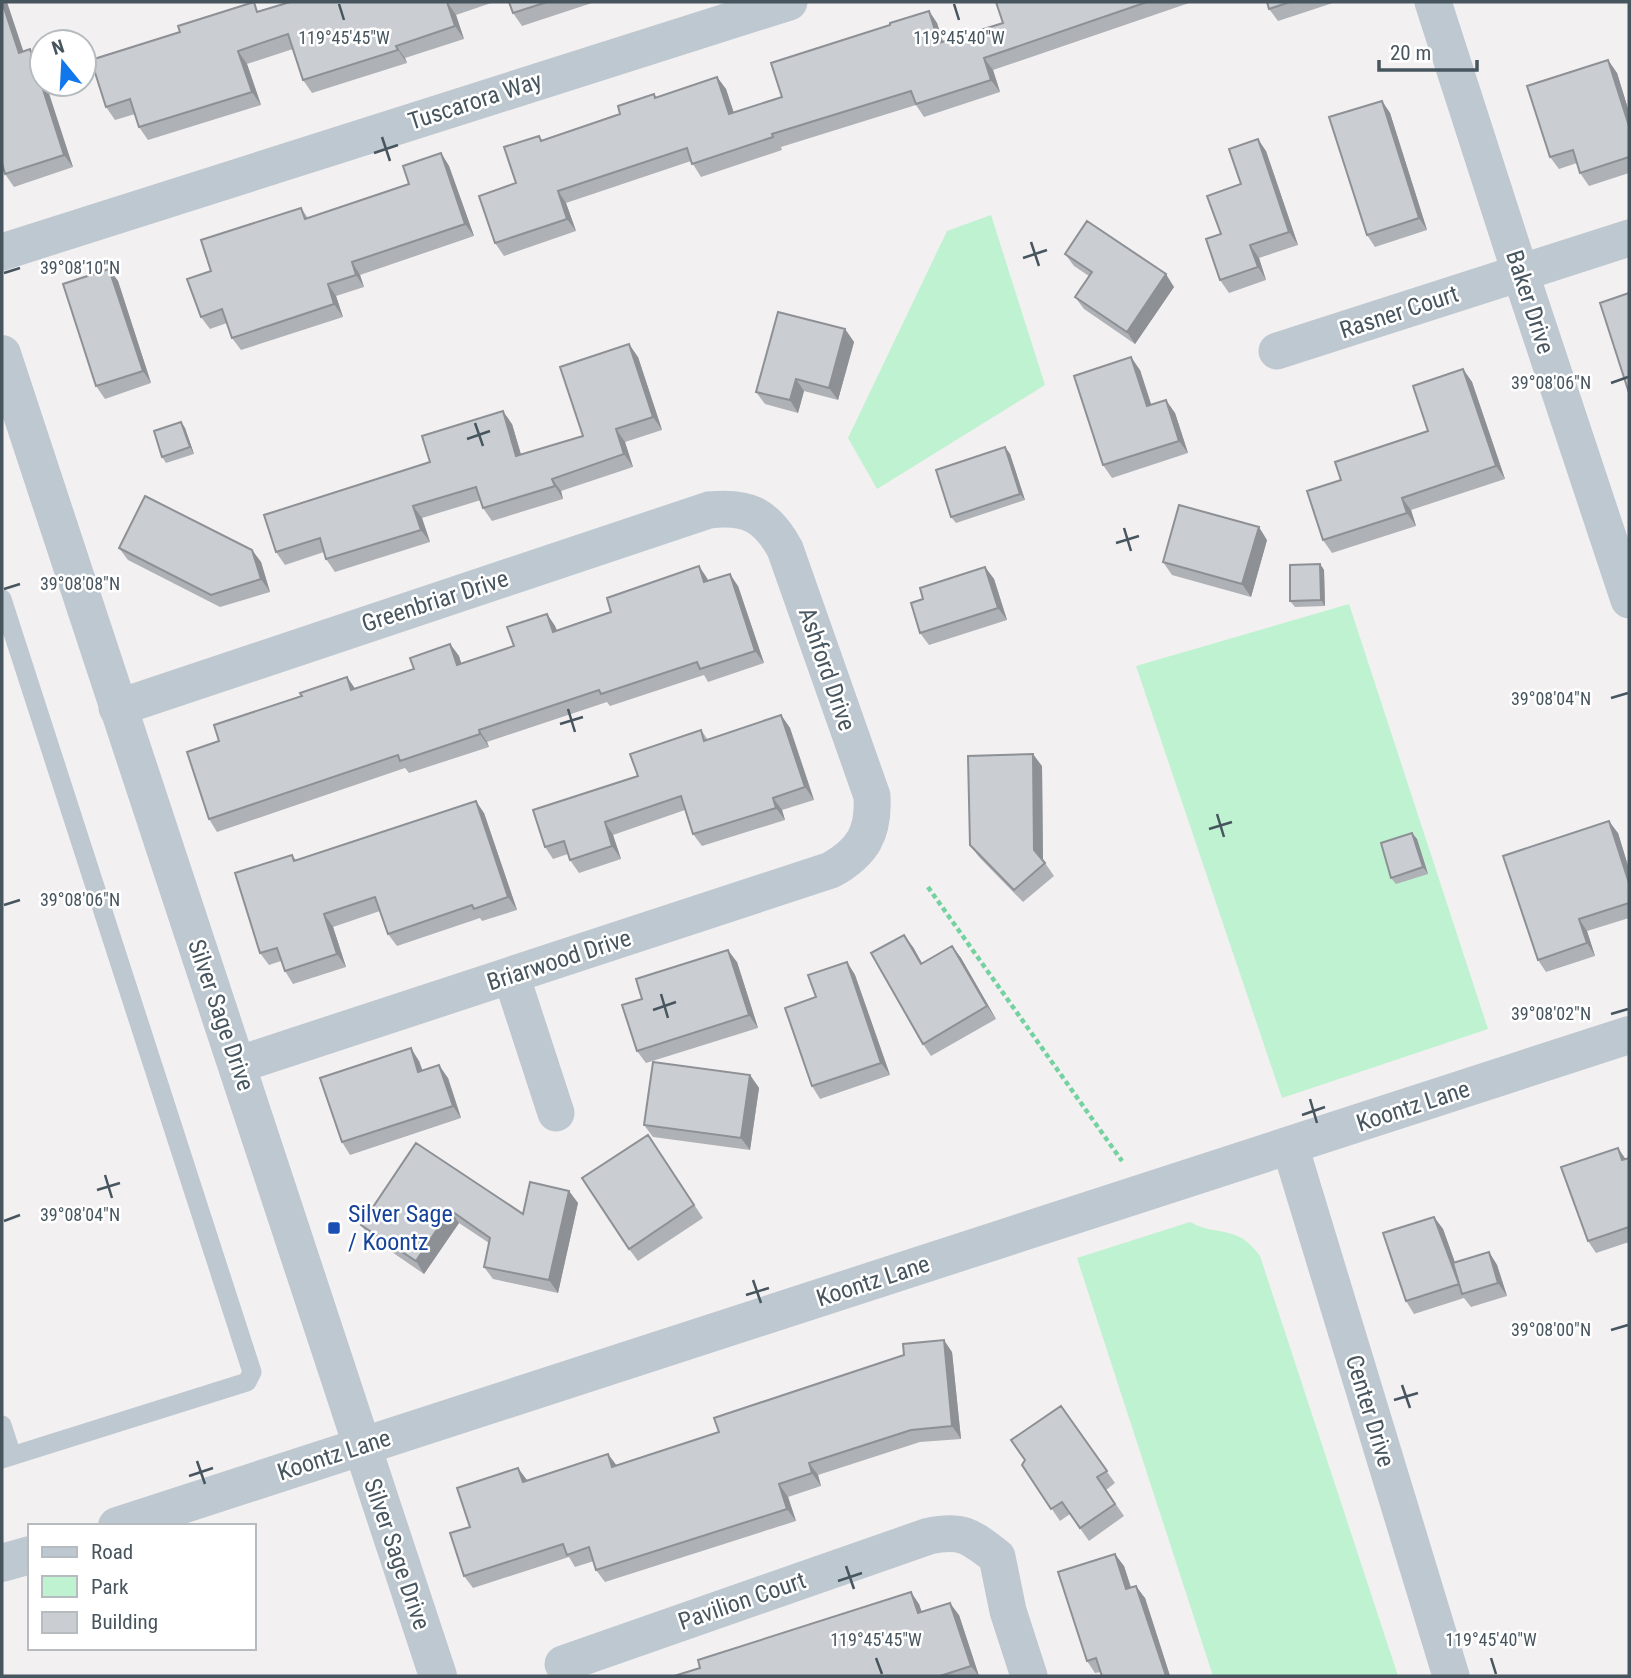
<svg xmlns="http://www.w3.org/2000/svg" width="1631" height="1678" font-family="'Roboto Condensed',sans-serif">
<rect width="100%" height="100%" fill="#f3f0f1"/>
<path fill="#bef2d0" d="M991 215 1045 385 877 489 848 438 947 231Z
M1349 604 1488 1029 1282 1098 1136 666Z
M1190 1222C1220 1238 1236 1223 1260 1256L1398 1676H1213L1077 1258Z"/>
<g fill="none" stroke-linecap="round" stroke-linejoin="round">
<path stroke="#74d2a1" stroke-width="4.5" stroke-dasharray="5 3.5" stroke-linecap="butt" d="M928 887 1122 1161"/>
<path stroke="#bec8d0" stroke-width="19" d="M2 599 252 1372 247 1382 2 1459
M2 1425 12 1456"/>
<path stroke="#bec8d0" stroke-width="37" d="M1433 2 1520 272 1629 600
M2 252 789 2
M1277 351 1629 238
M117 708 709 510C747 506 766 514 785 549L872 796C874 833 863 852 831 870L237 1065
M511 975 556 1113
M1290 1146 1451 1676
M563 1664 929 1536C963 1529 971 1537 997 1557L1008 1611 1029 1676"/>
<path stroke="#bec8d0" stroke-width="38" d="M2 354C146 795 294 1235 438 1676
M117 1526 1629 1035
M2 1563 30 1555"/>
</g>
<path fill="#aeb1b5" d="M290 2H494L456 15 464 39 405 58 407 63 312 93 303 80 293 49 247 64 261 105 148 140 139 127 135 114 115 120 106 107 180 32 261 11Z
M509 2H595L522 26 513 13Z
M996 2H1192L993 70 1000 92 924 117 916 105 781 147 782 150 701 177 691 161 566 203 576 231 504 256 495 243 516 183 539 136 542 140 620 114 656 97 717 77 726 89 734 113 782 97 890 25 929 11 937 23 943 41 1003 23Z
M1267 2H1336L1278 21 1269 9Z
M23 51 38 62 42 73V84L73 167 14 187 5 174Z
M1608 60 1617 73 1629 112V173L1589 186 1580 173 1577 163 1559 169 1550 157Z
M1382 101 1390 113 1427 230 1375 247 1367 235Z
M1266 151 1298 245 1259 258 1266 280 1229 293 1220 280 1221 234 1241 184Z
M441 153 449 166 474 236 360 275 364 287 336 296 343 317 241 350 232 338 227 323 210 329 201 317 301 208 308 218 409 184Z
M1065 254 1174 287 1135 344 1084 309 1075 297 1089 276 1074 266Z
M109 269 118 281 151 383 105 399 96 386Z
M845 329 854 342 838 400 804 391 798 413 765 404 756 392Z
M638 357 662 430 625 442 633 467 561 491 563 499 492 521 483 508 481 500 422 518 430 542 335 572 326 559 324 552 285 565 276 552 430 462 512 424 521 455 583 436Z
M1463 369 1472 382 1505 479 1411 510 1416 526 1332 553 1323 540 1341 480 1428 431Z
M1140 370 1151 405 1175 413 1188 453 1112 478 1103 465Z
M181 422 185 428 194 454 166 463 162 457Z
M1005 447 1010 454 1025 500 956 523 951 517Z
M1267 540 1251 597 1172 575 1163 562Z
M119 548 252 550 261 562 270 592 220 607 128 560Z
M1320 564 1324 570 1325 606 1295 607 1290 601Z
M985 567 994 579 1007 620 929 645 920 633Z
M707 578 708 581 738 586 764 663 708 682 704 675 610 706 607 702 487 742 489 747 409 773 405 768 217 832 209 819 219 741 302 696 347 677 355 689 414 669 450 644 459 656 461 664 514 646 547 614 555 626 557 630Z
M781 715 790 728 814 800 782 810 785 820 702 846 693 834 685 810 613 835 621 859 579 873 570 860 568 854 553 859 545 847 701 730 708 740Z
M1042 766 1043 860 1054 876 1023 902 979 857 970 845Z
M484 813 517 910 482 921 480 918 397 946 388 934 380 911 333 927 346 967 293 984 285 971 281 961 269 965 260 953 292 855 296 860Z
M1412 833 1417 839 1428 874 1396 884 1391 878Z
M1618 833 1629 869V918L1587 931 1595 956 1546 972 1538 960Z
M952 946 961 958 996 1019 931 1056 923 1044 913 947 922 963Z
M737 962 758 1028 646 1063 637 1051Z
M847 962 855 975 890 1075 820 1099 812 1086 816 997Z
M419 1061 423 1071 448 1078 461 1118 350 1155 342 1142Z
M750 1075 759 1088 750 1150 653 1137 644 1125Z
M648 1135 703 1218 638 1261 629 1249Z
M416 1143 523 1214 569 1191 578 1203 558 1293 493 1279 484 1267 489 1243 459 1223 424 1274 370 1237 361 1225Z
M1629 1158V1242L1596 1253 1588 1241 1626 1159Z
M1434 1217 1443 1229 1455 1263 1489 1252 1497 1265 1507 1296 1471 1307 1464 1298 1414 1314 1406 1301Z
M952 1352 961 1439 920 1442 818 1475 821 1486 788 1497 796 1521 605 1582 596 1570 594 1561 575 1567 569 1557 473 1588 464 1576 470 1527 527 1480 608 1454 616 1465 719 1432Z
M1061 1406 1115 1483 1106 1490 1124 1516 1089 1541 1070 1514 1060 1521 1022 1465Z
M1124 1566 1131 1587 1145 1598 1170 1676H1102L1101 1672 1095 1673 1087 1661Z
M919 1604 922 1612 959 1615 979 1676H674Z"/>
<path fill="#8d9094" d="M2 2H7L28 65 19 53Z
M447 2 456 15 464 39 455 26Z
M929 11 937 23 947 55 939 43Z
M396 46 405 58 407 63 398 50Z
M30 49 38 62 42 73V84H46L73 167 64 155Z
M238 51 247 64 261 105 252 92Z
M984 58 993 70 1000 92 991 80Z
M1608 60 1617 73 1629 112V126Z
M717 77 726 89 738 126 729 114Z
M1382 101 1390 113 1427 230 1419 218Z
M1258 139 1266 151 1298 245 1289 232Z
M441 153 449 166 474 236 465 224Z
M558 191 566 203 576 231 567 219Z
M1250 245 1259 258 1266 280 1258 267Z
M352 262 360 275 364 287 356 275Z
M109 269 118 281 151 383 143 371Z
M1166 274 1174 287 1135 344 1127 332Z
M328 284 336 296 343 317 334 304Z
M845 329 854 342 838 400 829 388Z
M629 344 638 357 662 430 653 417Z
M1131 357 1140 370 1156 419 1147 406Z
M1463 369 1472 382 1505 479 1496 466Z
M796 379 804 391 798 413 790 400Z
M1166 400 1175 413 1188 453 1179 441Z
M503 411 512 424 525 468 516 456Z
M181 422 185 428 194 454 190 447Z
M616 429 625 442 633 467 624 454Z
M1005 447 1010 454 1025 500 1020 494Z
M552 479 561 491 563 499 555 486Z
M1402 498 1411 510 1416 526 1407 513Z
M413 506 422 518 430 542 421 530Z
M1259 527 1267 540 1251 597 1242 584Z
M252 550 261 562 270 592 261 579Z
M1320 564 1324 570 1325 606 1321 600Z
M699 566 707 578 713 595 704 582Z
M985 567 994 579 1007 620 998 608Z
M730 574 738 586 764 663 755 651Z
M547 614 555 626 561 644 553 632Z
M450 644 459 656 466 678 457 665Z
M347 677 356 690H351Z
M781 715 790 728 814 800 805 787Z
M479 730 487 742 489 747 480 734Z
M1033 754 1042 766 1043 863 1034 850Z
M773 798 782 810 785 820 776 808Z
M476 801 484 813 517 910 508 897Z
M1609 821 1618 833 1629 869V883Z
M605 822 613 835 621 859 612 846Z
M1412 833 1417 839 1428 874 1423 867Z
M324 914 333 927 346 967 337 954Z
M1579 919 1587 931 1595 956 1587 943Z
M904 935 913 947 929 976 921 964Z
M952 946 961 958 996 1019 987 1006Z
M728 950 737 962 758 1028 749 1015Z
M847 962 855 975 890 1075 881 1063Z
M411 1048 419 1061 427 1085 418 1072Z
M439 1065 448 1078 461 1118 453 1106Z
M750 1075 759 1088 750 1150 741 1138Z
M1618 1148 1627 1161 1622 1160Z
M569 1191 578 1203 558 1293 549 1280Z
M450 1210 459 1223 424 1274 416 1261Z
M1434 1217 1443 1229 1466 1293 1459 1284Z
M1489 1252 1497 1265 1507 1296 1498 1283Z
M944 1340 952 1352 961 1439 952 1426Z
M608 1454 617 1466 612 1467Z
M809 1463 818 1475 821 1486 812 1473Z
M518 1468 527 1480 523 1482Z
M779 1484 788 1497 796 1521 787 1509Z
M1115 1554 1124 1566 1135 1601 1126 1589Z
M1136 1586 1145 1598 1170 1676H1166Z
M911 1592 919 1604 926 1626 918 1613Z
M950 1603 959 1615 979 1676 971 1666Z"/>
<path fill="#caced3" stroke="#8d9094" stroke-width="2" d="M2 2 19 53 30 49 64 155 5 174 2 163Z
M254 2 257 12 290 2H447L455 26 396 46 398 50 303 80 288 34 238 51 252 92 139 127 130 99 106 107 91 60 180 32 178 26Z
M509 2H547L513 13Z
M996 2H1147L984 58 991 80 916 104 911 91 772 134 773 137 692 164 687 148 558 191 567 219 495 243 479 196 516 183 504 147 539 136 541 141 620 114 618 106 654 94 655 98 717 77 729 114 782 97 771 63 890 25V23L929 11 939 43 1003 23Z
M1267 2H1290L1269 9Z
M1608 60 1629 126V157L1580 173 1573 150 1550 157 1527 86Z
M1382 101 1419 218 1367 235 1329 117Z
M1258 139 1289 232 1250 245 1258 267 1220 280 1206 239 1221 234 1207 196 1241 184 1229 149Z
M441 153 465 224 352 262 356 275 328 284 334 304 232 338 222 309 201 317 187 279 211 271 201 240 301 208 305 219 409 184 403 166Z
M1087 221 1166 274 1127 332 1075 297 1092 272 1065 254Z
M109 269 143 371 96 386 63 284Z
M1629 293V393L1600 303Z
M778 312 845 329 829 388 796 379 790 400 756 392Z
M629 344 653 417 616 429 624 454 552 479 555 486 483 508 476 487 413 506 421 530 326 559 320 538 276 552 264 515 430 462 422 436 503 411 516 456 583 436 560 367Z
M1131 357 1147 406 1166 400 1179 441 1103 465 1074 376Z
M1463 369 1496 466 1402 498 1407 513 1323 540 1307 491 1341 480 1335 462 1428 431 1413 386Z
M181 422 190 447 162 457 154 431Z
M1005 447 1020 494 951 517 936 470Z
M145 496 252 550 261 579 211 595 119 548Z
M1179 505 1259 527 1242 584 1163 562Z
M1320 564 1321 600 1290 601V565Z
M699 566 704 582 730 574 755 651 700 669 697 662 601 694 599 690 479 730 480 734 400 761 398 755 209 819 187 752 219 741 214 725 302 696 300 693 347 677 351 690 414 669 410 658 450 644 457 665 514 646 507 627 547 614 553 632 611 612 607 598Z
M985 567 998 608 920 633 911 603 923 599 920 588Z
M781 715 805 787 773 798 776 808 693 834 681 796 605 822 612 846 570 860 564 841 545 847 533 810 638 776 630 754 701 730 704 741Z
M1033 754 1034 850 1045 863 1014 890 970 845 968 756Z
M476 801 508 897 474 909 472 905 388 934 375 897 324 914 337 954 285 971 277 948 260 953 235 873 292 855 294 861Z
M1609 821 1629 883V903L1579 919 1587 943 1538 960 1503 856Z
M1412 833 1423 867 1391 878 1381 843Z
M904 935 921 964 952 946 987 1006 923 1044 871 953Z
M728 950 749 1015 637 1051 622 1005 642 999 636 979Z
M847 962 881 1063 812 1086 785 1008 816 997 808 975Z
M411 1048 418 1072 439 1065 453 1106 342 1142 320 1078Z
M653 1062 750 1075 741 1138 644 1125Z
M648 1135 694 1205 629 1249 582 1178Z
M416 1143 523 1214 530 1182 569 1191 549 1280 484 1267 490 1238 450 1210 416 1261 361 1225Z
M1618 1148 1622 1160 1629 1158V1227L1588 1241 1561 1167Z
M1434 1217 1459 1284 1406 1301 1383 1233Z
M1489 1252 1498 1283 1462 1294 1453 1263Z
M944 1340 952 1426 911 1430 809 1463 812 1473 779 1484 787 1509 596 1570 589 1547 567 1555 563 1544 464 1576 450 1533 470 1527 457 1488 518 1468 523 1482 608 1454 612 1467 719 1432 714 1418 904 1355 903 1344Z
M1061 1406 1107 1471 1097 1477 1115 1504 1080 1528 1062 1502 1051 1509 1022 1465 1025 1460 1011 1440Z
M1115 1554 1126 1589 1136 1586 1166 1676H1102L1096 1658 1087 1661 1058 1572Z
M911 1592 918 1613 950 1603 971 1666 940 1676H674L700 1668 698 1660Z"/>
<path fill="none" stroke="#47555f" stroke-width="2.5" d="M339 4 344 20M954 4 959 20M382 137 390 161M374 153 398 145M1031 242 1039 266M1023 258 1047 250M4 273 20 268M1611 383 1628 377M475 423 483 446M467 439 490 431M1124 528 1131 551M1116 543 1139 536M4 589 20 584M1611 698 1628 693M568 709 575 732M560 724 583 717M1217 814 1224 837M1209 829 1232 822M4 905 20 900M661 994 668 1018M653 1010 676 1002M1611 1014 1628 1009M1310 1099 1317 1123M1302 1115 1325 1107M105 1175 112 1198M97 1190 120 1183M4 1221 20 1215M753 1280 761 1303M746 1295 769 1288M1611 1330 1628 1325M1402 1385 1410 1408M1394 1400 1418 1393M197 1461 205 1484M189 1476 213 1468M846 1566 854 1589M838 1581 862 1573M876 1658 882 1674M1491 1658 1496 1674"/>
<rect fill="#1a4fb4" stroke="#fff" stroke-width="2.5" x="327" y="1221" width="14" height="14" rx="3.5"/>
<g text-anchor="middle" stroke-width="5" stroke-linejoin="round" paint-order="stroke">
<g font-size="24" fill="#47555f" stroke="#fff">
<text transform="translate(475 101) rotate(-18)" y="8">Tuscarora Way</text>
<text transform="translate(1530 302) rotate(72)" y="8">Baker Drive</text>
<text transform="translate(1399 312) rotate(-18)" y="8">Rasner Court</text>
<text transform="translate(435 601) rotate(-18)" y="8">Greenbriar Drive</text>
<text transform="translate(827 669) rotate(71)" y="8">Ashford Drive</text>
<text transform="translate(559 960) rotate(-18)" y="8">Briarwood Drive</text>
<text transform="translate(221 1015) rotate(71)" y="8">Silver Sage Drive</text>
<text transform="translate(1413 1106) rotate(-18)" y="8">Koontz Lane</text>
<text transform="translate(873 1281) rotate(-18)" y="8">Koontz Lane</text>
<text transform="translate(1370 1411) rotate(73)" y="8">Center Drive</text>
<text transform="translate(334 1455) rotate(-18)" y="8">Koontz Lane</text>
<text transform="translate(397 1554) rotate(71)" y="8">Silver Sage Drive</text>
<text transform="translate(742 1601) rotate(-19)" y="8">Pavilion Court</text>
</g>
<g font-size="24" fill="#164399" stroke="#fff" text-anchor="start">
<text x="348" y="1222">Silver Sage<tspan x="348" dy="28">/ Koontz</tspan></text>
</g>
</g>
<g font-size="18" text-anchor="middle" fill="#47555f" stroke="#fff" stroke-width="5" stroke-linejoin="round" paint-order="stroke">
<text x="344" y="44">119°45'45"W</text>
<text x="959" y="44">119°45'40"W</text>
<text x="80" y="274">39°08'10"N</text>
<text x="1551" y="389">39°08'06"N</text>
<text x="80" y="590">39°08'08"N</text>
<text x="1551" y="705">39°08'04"N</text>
<text x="80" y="906">39°08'06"N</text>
<text x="1551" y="1020">39°08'02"N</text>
<text x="80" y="1221">39°08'04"N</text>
<text x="1551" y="1336">39°08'00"N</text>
<text x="876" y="1646">119°45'45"W</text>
<text x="1491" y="1646">119°45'40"W</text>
</g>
<rect width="1631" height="1678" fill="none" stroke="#47555f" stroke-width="7"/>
<rect x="28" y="1524" width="228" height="126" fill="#ffffff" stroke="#b5bbbf" stroke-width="2"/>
<rect x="42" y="1547" width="35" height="10" fill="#bec8d0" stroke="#b5bbbf" stroke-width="2"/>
<text x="91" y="1559" font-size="21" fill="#47555f">Road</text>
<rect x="42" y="1576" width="35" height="21" fill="#bef2d0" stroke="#b5bbbf" stroke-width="2"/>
<text x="91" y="1594" font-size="21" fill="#47555f">Park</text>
<rect x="42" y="1612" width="35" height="21" fill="#caced3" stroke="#b5bbbf" stroke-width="2"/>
<text x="91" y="1629" font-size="21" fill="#47555f">Building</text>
<g transform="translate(63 63) rotate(342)"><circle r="33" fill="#ffffff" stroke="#b5bbbf" stroke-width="2"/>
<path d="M0-5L12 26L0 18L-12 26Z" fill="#1077ed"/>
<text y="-10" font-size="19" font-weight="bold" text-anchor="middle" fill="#47555f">N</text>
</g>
<path d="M1379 60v10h98v-10" fill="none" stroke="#47555f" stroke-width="3.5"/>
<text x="1390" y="60" font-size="21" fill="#47555f" stroke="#ffffff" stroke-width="5" paint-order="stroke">20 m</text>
</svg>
